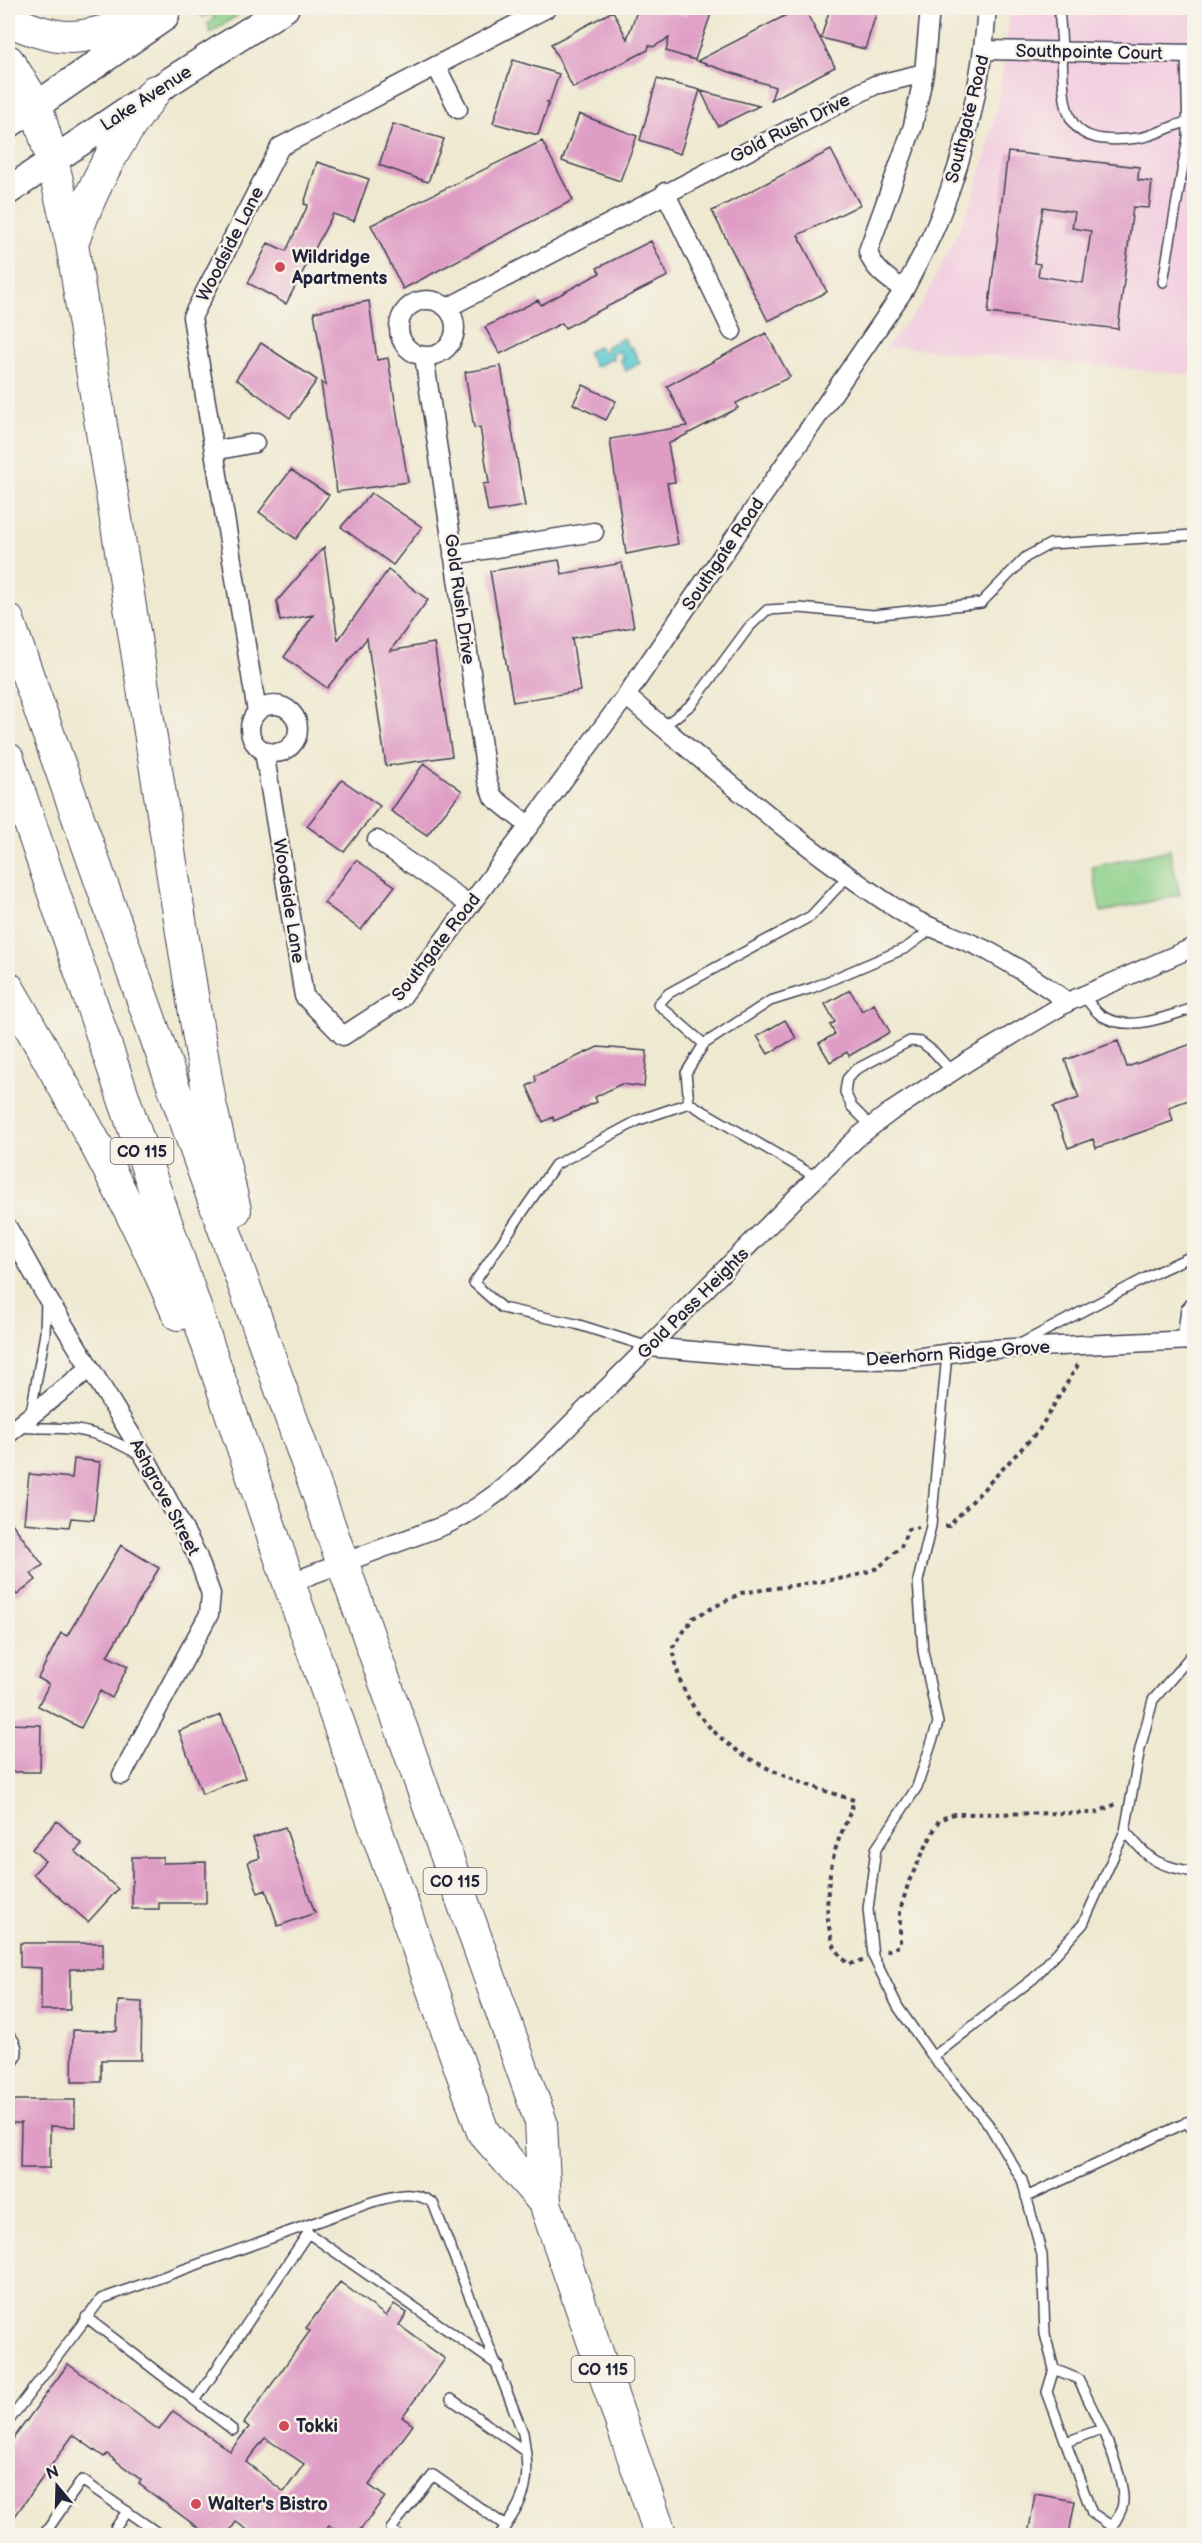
<svg xmlns="http://www.w3.org/2000/svg" width="1202" height="2543" font-family="'Balsamiq Sans',sans-serif">
<rect width="100%" height="100%" fill="#f7f3e8"/>
<filter id="ink" filterUnits="userSpaceOnUse"><feTurbulence type="fractalNoise" baseFrequency=".0167" numOctaves="2"/><feDisplacementMap in="SourceGraphic" scale="12" xChannelSelector="R" yChannelSelector="G"/><feConvolveMatrix kernelMatrix="1 2 1 2 8 2 1 2 1" color-interpolation-filters="sRGB"/></filter>
<filter id="wash" filterUnits="userSpaceOnUse"><feTurbulence type="fractalNoise" baseFrequency=".008" numOctaves="4" result="noise"/><feDisplacementMap in="SourceGraphic" scale="24" xChannelSelector="R" yChannelSelector="G"/><feGaussianBlur stdDeviation="1.35" result="paint"/><feColorMatrix in="noise" values="0 0 0 0 0 0 0 0 0 0 0 0 0 0 0 0 0 1.4 0 .05"/><feComposite in="paint" operator="in"/></filter>
<g filter="url(#wash)">
<rect width="100%" height="100%" fill="#efe9d1"/>
<path fill="#f3cfe0" d="M1011 8H1194V375L901 347 884 349 921 305 951 247 970 204 985 159 997 107Z"/>
<path fill="#8bcf88" stroke="#567862" stroke-width="1.5" d="M207 8H249L210 33 208 24 215 17 210 14 203 17 198 13Z
M1170 850 1180 895 1101 912 1092 867Z"/>
<path fill="#5bc9cf" stroke="#3e7685" stroke-width="1.5" d="M624 338 629 348 632 347 640 363 626 371 620 359 623 358 619 351 612 355 613 358 595 367 587 352 599 346 602 352 607 350 605 347Z"/>
<g id="blocks">
<path fill="#df9dc6" fill-rule="evenodd" d="M638 8H664L686 15 689 8 712 11 695 60 666 51 669 38 653 47 649 45 648 50 573 88 551 44 613 11 627 39Z
M800 8H804L835 67 771 100 775 87 697 61Z
M830 8H878L865 49 821 38Z
M513 60 559 74 550 101 547 102 549 103 538 135 493 123Z
M657 79 700 90 680 154 640 140Z
M701 91 759 106 718 126Z
M579 114 637 136 620 181 562 161Z
M393 124 444 139 428 182 379 165Z
M542 141 573 200 403 289 371 225Z
M831 150 860 205 798 235 827 292 768 321 712 211Z
M1008 152 1139 167 1138 180 1152 182 1149 208 1133 207 1118 329 988 313ZM1043 207 1075 212 1072 228 1091 231 1083 283 1038 276 1040 264 1034 263Z
M317 162 369 179 354 221 333 214 286 304 248 283 268 243 286 251 308 205 304 204Z
M651 241 668 276 565 328 562 323 500 354 485 327 538 300 541 305 600 273 597 268Z
M369 301 377 360 388 358 408 482 337 492 321 382 326 386 314 312Z
M766 333 790 377 736 403 738 408 668 444 675 482 667 483 678 544 626 554 610 439 687 426 667 386Z
M261 343 317 380 290 418 236 379Z
M501 366 525 506 488 512 483 484 489 483 480 427 474 428 465 372Z
M583 385 616 401 606 420 573 404Z
M291 470 329 495 296 539 259 512Z
M371 493 422 527 393 565 341 527Z
M324 547 338 640 388 570 428 600 390 651 434 643 452 756 386 766 367 638 327 688 284 657 313 615 280 621 277 601Z
M559 560 562 574 622 563 634 627 572 638 580 691 513 702 490 571Z
M424 763 462 791 427 835 391 811Z
M342 780 380 806 344 852 307 826Z
M356 860 395 886 361 930 324 903Z
M850 990 862 1011 874 1004 890 1032 849 1056 847 1052 830 1062 819 1043 835 1034 830 1025 835 1022 825 1004Z
M785 1020 796 1038 768 1054 757 1036Z
M1118 1041 1127 1067 1194 1043V1098L1169 1107 1173 1121 1096 1148 1093 1139 1068 1148 1053 1107 1079 1098 1065 1060Z
M598 1047 647 1051 644 1087 621 1084 595 1097 597 1102 554 1121 553 1117 543 1122 527 1086 536 1082 535 1076Z
M74 1459 100 1462 94 1520 71 1518 69 1527 24 1523 29 1474 72 1478Z
M8 1518 43 1565 31 1574 36 1580 17 1595 8 1583Z
M121 1545 159 1568 107 1656 128 1666 112 1698 100 1691 81 1728 38 1706 49 1684 38 1678 61 1633 67 1636Z
M221 1715 245 1778 202 1794 179 1731Z
M8 1724 41 1725 40 1772H8Z
M57 1821 82 1844 75 1851 118 1889 88 1922 33 1874 45 1861 32 1849Z
M285 1827 315 1913 278 1926 266 1890 258 1893 248 1862 260 1858 253 1838Z
M132 1857H163V1863L206 1862V1903H159V1909H132Z
M20 1943H103V1969H70V2010H41V1968L20 1967Z
M118 2001 142 2002 141 2060H101V2082H72L73 2030 117 2031Z
M8 2100H75V2127L50 2126V2168H20L21 2123H8Z
M340 2282 386 2316 394 2304 407 2313 399 2325 445 2359 402 2417 413 2425 369 2485 385 2497 356 2535H343L329 2525 321 2535H255L236 2522 227 2535H221L213 2531 208 2535 139 2484 141 2480 107 2454 104 2457 73 2435 8 2526V2446L68 2364 159 2430 173 2411 230 2451 249 2427 244 2423 310 2331 306 2328ZM265 2438 304 2464 284 2492 246 2462Z
M1035 2494 1075 2501 1069 2535H1028Z"/>
</g>
</g>
<g filter="url(#ink)">
<use href="#blocks" fill-opacity="0" stroke="#414052" stroke-width="1.5"/>
<g fill="none" stroke-linecap="round" stroke-linejoin="round">
<g stroke="#414052" stroke-width="12">
<path id="lane" d="M1059 8C1060 23 1062 38 1062 53 1064 114 1063 148 1138 138 1157 136 1178 121 1194 121
M1163 282 1188 137 1186 53
M663 727 692 704 749 627 767 610 800 608 873 615 981 603 1026 557 1050 544 1194 535
M849 875 811 916 669 993 658 1004 704 1044 770 1001 812 988 906 948 932 929
M1083 995C1089 1002 1095 1012 1102 1016 1130 1033 1167 1016 1194 1008
M704 1044 686 1073 689 1103 816 1177
M872 1127 852 1107 845 1092 847 1079 855 1070 910 1041 921 1042 934 1052 952 1072
M1182 1340 1186 1309 1194 1300
M1022 1343 1157 1272 1194 1255
M649 1347 576 1324 502 1308 474 1283 555 1165 639 1120 689 1103
M947 1354 931 1526 918 1581 923 1651 938 1723 917 1787 876 1849 868 1909 873 1956 898 2007 933 2057 989 2125 1022 2180 1042 2255 1045 2334 1054 2369 1047 2392 1092 2513 1111 2526
M31 1412 45 1333 46 1301
M19 1427C38 1429 58 1427 76 1430 99 1433 118 1443 138 1454
M1194 1652 1153 1700 1140 1749 1125 1831C1151 1861 1155 1865 1194 1872
M8 2034C20 2044 20 2058 8 2068
M933 2057 1034 1978 1083 1924 1125 1831
M1186 2122 1194 2131
M1026 2197 1194 2119
M308 2233 499 2366
M86 2317 233 2430
M1054 2369 1078 2379C1092 2407 1125 2472 1123 2502 1123 2513 1111 2524 1109 2536
M451 2399 526 2452
M195 2401 308 2233 307 2230
M8 2422 101 2299 372 2202C396 2196 411 2189 433 2203L523 2433C531 2484 528 2494 499 2536
M1066 2442 1101 2429
M43 2536 82 2480 162 2536
M110 2536 127 2511
M399 2536 391 2529 433 2475 506 2526"/>
</g>
<g stroke="#414052" stroke-width="21">
<path id="street" d="M984 50 1194 54
M436 66 458 109
M665 192 732 331
M904 290C889 279 873 270 868 251L913 126 924 73 930 8
M399 328a28 28 0 1 1 56 0a28 28 0 1 1-56 0Z
M447 308 875 85 924 73
M424 356 487 780 493 797 528 825
M214 451 255 443
M453 555 594 532
M626 696C714 770 800 846 897 909 925 928 958 936 988 951 1016 966 1043 984 1068 1002
M250 729a24 24 0 1 1 48 0a24 24 0 1 1-48 0Z
M257 712 192 317 280 147 547 8
M264 751 304 996 343 1036 400 999 626 696 904 290C916 266 930 242 940 216 967 149 982 79 987 8
M377 840 470 905
M8 1228 46 1296 149 1464 197 1555 211 1594 209 1614 122 1775
M649 1347 786 1359 900 1360 972 1350 1194 1340
M8 1434 90 1368
M289 1583 445 1525C504 1498 549 1445 595 1400 684 1313 769 1222 859 1136L889 1113 970 1060 1068 1002 1194 947"/>
</g>
<g stroke="#414052" stroke-width="30">
<path id="primary" d="M8 125 165 17
M8 191 169 82 285 8"/>
</g>
<g stroke="#414052" stroke-width="34">
<path id="highway" d="M8 20C27 28 49 37 71 37 102 36 138 20 165 8
M8 61 36 105 52 160 72 244 197 1026 211 1108 235 1210
M72 244C93 183 116 142 155 91
M8 620 541 2122 545 2203 661 2536
M8 759 289 1583 483 2132 545 2203
M8 988C69 1094 130 1201 178 1314"/>
</g>
<path stroke="#414052" stroke-width="4" stroke-dasharray="4.5 4.5" stroke-linecap="butt" d="M945 1526H949L1039 1430 1079 1363
M886 1951 900 1946V1911L909 1881 939 1820 954 1814 1095 1813 1116 1804
M863 1961 848 1964C843 1958 837 1952 834 1945 822 1917 828 1867 839 1839 844 1826 850 1815 854 1800 786 1779 711 1755 681 1683 677 1672 675 1659 673 1647L693 1618 741 1593 852 1577 878 1568 901 1547 908 1529 919 1527"/>
<use href="#lane" stroke="#fff" stroke-width="9"/>
<use href="#street" stroke="#fff" stroke-width="18"/>
<use href="#primary" stroke="#fff" stroke-width="27"/>
<use href="#highway" stroke="#fff" stroke-width="32"/>
</g>
</g>
<g fill="#d1495b" stroke="#f7f3e8" stroke-width="2">
<circle cx="280" cy="267" r="6"/>
<circle cx="284" cy="2426" r="6"/>
<circle cx="196" cy="2504" r="6"/>
</g>
<g text-anchor="middle" stroke-width="5" stroke-linejoin="round" paint-order="stroke">
<g fill="#f7f3e8" stroke="#62616f" stroke-width="1.5">
<rect x="110.5" y="1138" width="63" height="26" rx="4.5"/>
<rect x="423.5" y="1868" width="63" height="26" rx="4.5"/>
<rect x="571.5" y="2356" width="63" height="26" rx="4.5"/>
</g>
<g font-size="16" font-weight="bold" fill="#22223b">
<text x="142" y="1157">CO 115</text>
<text x="455" y="1887">CO 115</text>
<text x="603" y="2375">CO 115</text>
</g>
<g font-size="18" fill="#22223b" stroke="#f7f3e8">
<text transform="translate(1089 52) rotate(1)" y="6">Southpointe Court</text>
<text transform="translate(146 98) rotate(-33)" y="6">Lake Avenue</text>
<text transform="translate(967 119) rotate(-76)" y="6">Southgate Road</text>
<text transform="translate(790 128) rotate(-27)" y="6">Gold Rush Drive</text>
<text transform="translate(230 244) rotate(-63)" y="6">Woodside Lane</text>
<text transform="translate(723 554) rotate(-56)" y="6">Southgate Road</text>
<text transform="translate(460 599) rotate(82)" y="6">Gold Rush Drive</text>
<text transform="translate(289 901) rotate(81)" y="6">Woodside Lane</text>
<text transform="translate(436 947) rotate(-52)" y="6">Southgate Road</text>
<text transform="translate(693 1303) rotate(-45)" y="6">Gold Pass Heights</text>
<text transform="translate(958 1353) rotate(-4)" y="6">Deerhorn Ridge Grove</text>
<text transform="translate(165 1497) rotate(62)" y="6">Ashgrove Street</text>
</g>
<g font-size="18" font-weight="bold" fill="#22223b" stroke="#f7f3e8" text-anchor="start">
<text x="292" y="263">Wildridge<tspan x="292" dy="21">Apartments</tspan></text>
<text x="296" y="2432">Tokki</text>
<text x="208" y="2510">Walter's Bistro</text>
</g>
</g>
<rect width="1202" height="2543" fill="none" stroke="#f7f3e8" stroke-width="30"/>
<g transform="translate(57 2486) rotate(341)" stroke="#f7f3e8" stroke-width="4.5" paint-order="stroke">
<path d="M0-4.5L10 22L0 15L-10 22Z" fill="#22223b"/>
<text y="-9" font-size="16" font-weight="bold" text-anchor="middle" fill="#22223b">N</text>
</g>
</svg>
